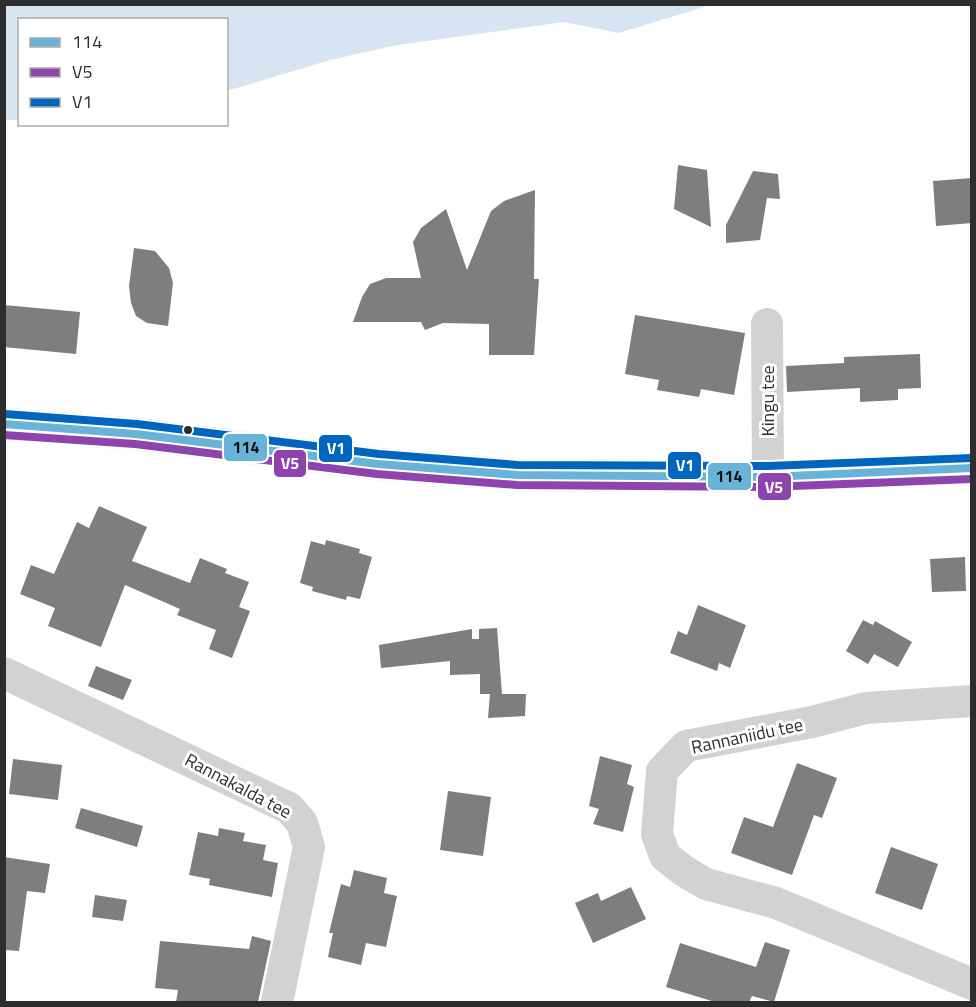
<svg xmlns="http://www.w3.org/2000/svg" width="976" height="1007" font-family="'Titillium Web',sans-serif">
<rect width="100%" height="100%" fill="#fff"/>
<path fill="#d7e4f1" d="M4 5 5 4 710 5 619 33 564 22 397 45 330 60 227 91 226 20H20L19 120H5Z"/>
<path fill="#7e7e7e" d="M678 165 707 170 711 227 674 209Z
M753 171 778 174 780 199 767 198 760 240 726 243V225Z
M972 178V223L936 226 933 181Z
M535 190 534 279H539L534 355H489V324L443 323 425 330 421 322H353L362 297 370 284 386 278H421L413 242 421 228 446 209 467 270 491 211 504 201Z
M134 248 155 251 169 268 173 283 168 326 147 323 136 316 131 303 129 286Z
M4 305 80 312 76 354 4 347Z
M635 315 745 333 734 395 701 389 699 397 657 390 659 380 625 374Z
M920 354 921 388 898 389V400L860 402V388L787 392 786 366 844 363V357Z
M99 506 147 527 132 561 190 583 200 558 227 569 225 573 249 582 239 607 250 611 232 658 209 649 216 630 177 615 180 609 125 585 101 647 48 626 55 608 20 594 31 565 54 574 77 522 89 528Z
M326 540 360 549 359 553 372 557 360 599 347 596 346 600 312 591 313 587 300 583 311 541 325 545Z
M965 557 966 591 932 592 930 559Z
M698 605 746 625 730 668 719 663 717 671 670 653 678 631 687 635Z
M863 620 873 625 875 621 912 642 898 667 874 654 868 664 846 651Z
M497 628 502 694H526L525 716 488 718 490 694H480V674L450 675V661L381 668 379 645 472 629V639H479V629Z
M96 666 132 680 123 700 88 686Z
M600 756 632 765 627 784 634 787 623 832 593 824 599 809 589 806Z
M13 759 62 765 58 800 9 794Z
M797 763 837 778 822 818 814 815 792 875 731 853 744 817 773 827Z
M448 791 491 797 483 856 440 850Z
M81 808 143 826 137 847 75 828Z
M219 828 245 833 243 841 266 845 263 860 278 863 272 897 209 885 210 879 189 875 198 832 218 836Z
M891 847 938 864 922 910 875 893Z
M4 857 50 864 45 893 27 891 19 951 4 950Z
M354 870 387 878 384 893 397 896 386 947 366 943 361 965 328 957 333 933H329L341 884 350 887Z
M631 887 646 919 593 943 575 903 598 893 601 901Z
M95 895 127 900 123 921 92 917Z
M252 936 271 941 258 1002H176L178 990 155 988 160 941 249 949Z
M765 942 790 950 774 1002 752 996 749 1002H715L666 987 680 943 756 967Z"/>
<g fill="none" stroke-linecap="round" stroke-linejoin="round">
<path stroke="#d2d2d2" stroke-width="32" d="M767 324 768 477
M4 424 136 434 378 464 518 475 768 477 972 468
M4 673 289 808 302 823 309 847 277 1002
M972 701 866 708 812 722 686 746 662 771 657 834 665 856 684 871 706 884 776 903 972 984"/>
<g stroke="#fff" stroke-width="12">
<path id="bus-1" d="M4 424 136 434 378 464 518 475 768 477 972 468"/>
</g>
<g stroke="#fff" stroke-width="12">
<path id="bus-2" d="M4 435 135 444 377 474 517 485 768 487 972 479"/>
</g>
<g stroke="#fff" stroke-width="12">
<path id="bus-3" d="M5 414 137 424 379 454 518 465 768 466 972 458"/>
</g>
<use href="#bus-1" stroke="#69b3d9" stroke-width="8"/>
<use href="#bus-2" stroke="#8e44ad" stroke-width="8"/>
<use href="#bus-3" stroke="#0065bd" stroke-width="8"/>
</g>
<circle fill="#2d2d2d" stroke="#fff" stroke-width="2" cx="188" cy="430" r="5"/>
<g text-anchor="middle" stroke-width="6" stroke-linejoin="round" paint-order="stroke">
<g font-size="18" fill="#2d2d2d" stroke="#fff">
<text transform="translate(768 401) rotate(-90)" y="6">Kingu tee</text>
<text transform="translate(747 736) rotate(-12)" y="6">Rannaniidu tee</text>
<text transform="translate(238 786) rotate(28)" y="6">Rannakalda tee</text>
</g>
</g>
<g stroke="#fff" stroke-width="2">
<rect x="223" y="433" width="45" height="29" rx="6" fill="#69b3d9"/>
<rect x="318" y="434" width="35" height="29" rx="6" fill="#0065bd"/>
<rect x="273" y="449" width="34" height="29" rx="6" fill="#8e44ad"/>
<rect x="667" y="451" width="35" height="29" rx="6" fill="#0065bd"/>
<rect x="707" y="462" width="45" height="29" rx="6" fill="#69b3d9"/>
<rect x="757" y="472" width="35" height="29" rx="6" fill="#8e44ad"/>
</g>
<g font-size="16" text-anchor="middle" font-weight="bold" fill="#fff">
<text x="336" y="454">V1</text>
<text x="290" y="469">V5</text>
<text x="685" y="471">V1</text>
<text x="774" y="493">V5</text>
</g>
<g font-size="16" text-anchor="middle" font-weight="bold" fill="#111">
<text x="246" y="453">114</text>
<text x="729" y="482">114</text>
</g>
<rect width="976" height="1007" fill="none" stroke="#2d2d2d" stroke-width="12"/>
<rect x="18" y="18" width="210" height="108" fill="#ffffff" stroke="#ababab" stroke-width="1.5"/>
<rect x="30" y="38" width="30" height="9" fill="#69b3d9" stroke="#ababab" stroke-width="1.5"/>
<text x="72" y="48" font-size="18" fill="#2d2d2d">114</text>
<rect x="30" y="68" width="30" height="9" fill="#8e44ad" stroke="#ababab" stroke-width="1.5"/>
<text x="72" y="78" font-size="18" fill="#2d2d2d">V5</text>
<rect x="30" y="98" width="30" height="9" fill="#0065bd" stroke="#ababab" stroke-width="1.5"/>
<text x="72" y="108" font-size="18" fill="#2d2d2d">V1</text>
</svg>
